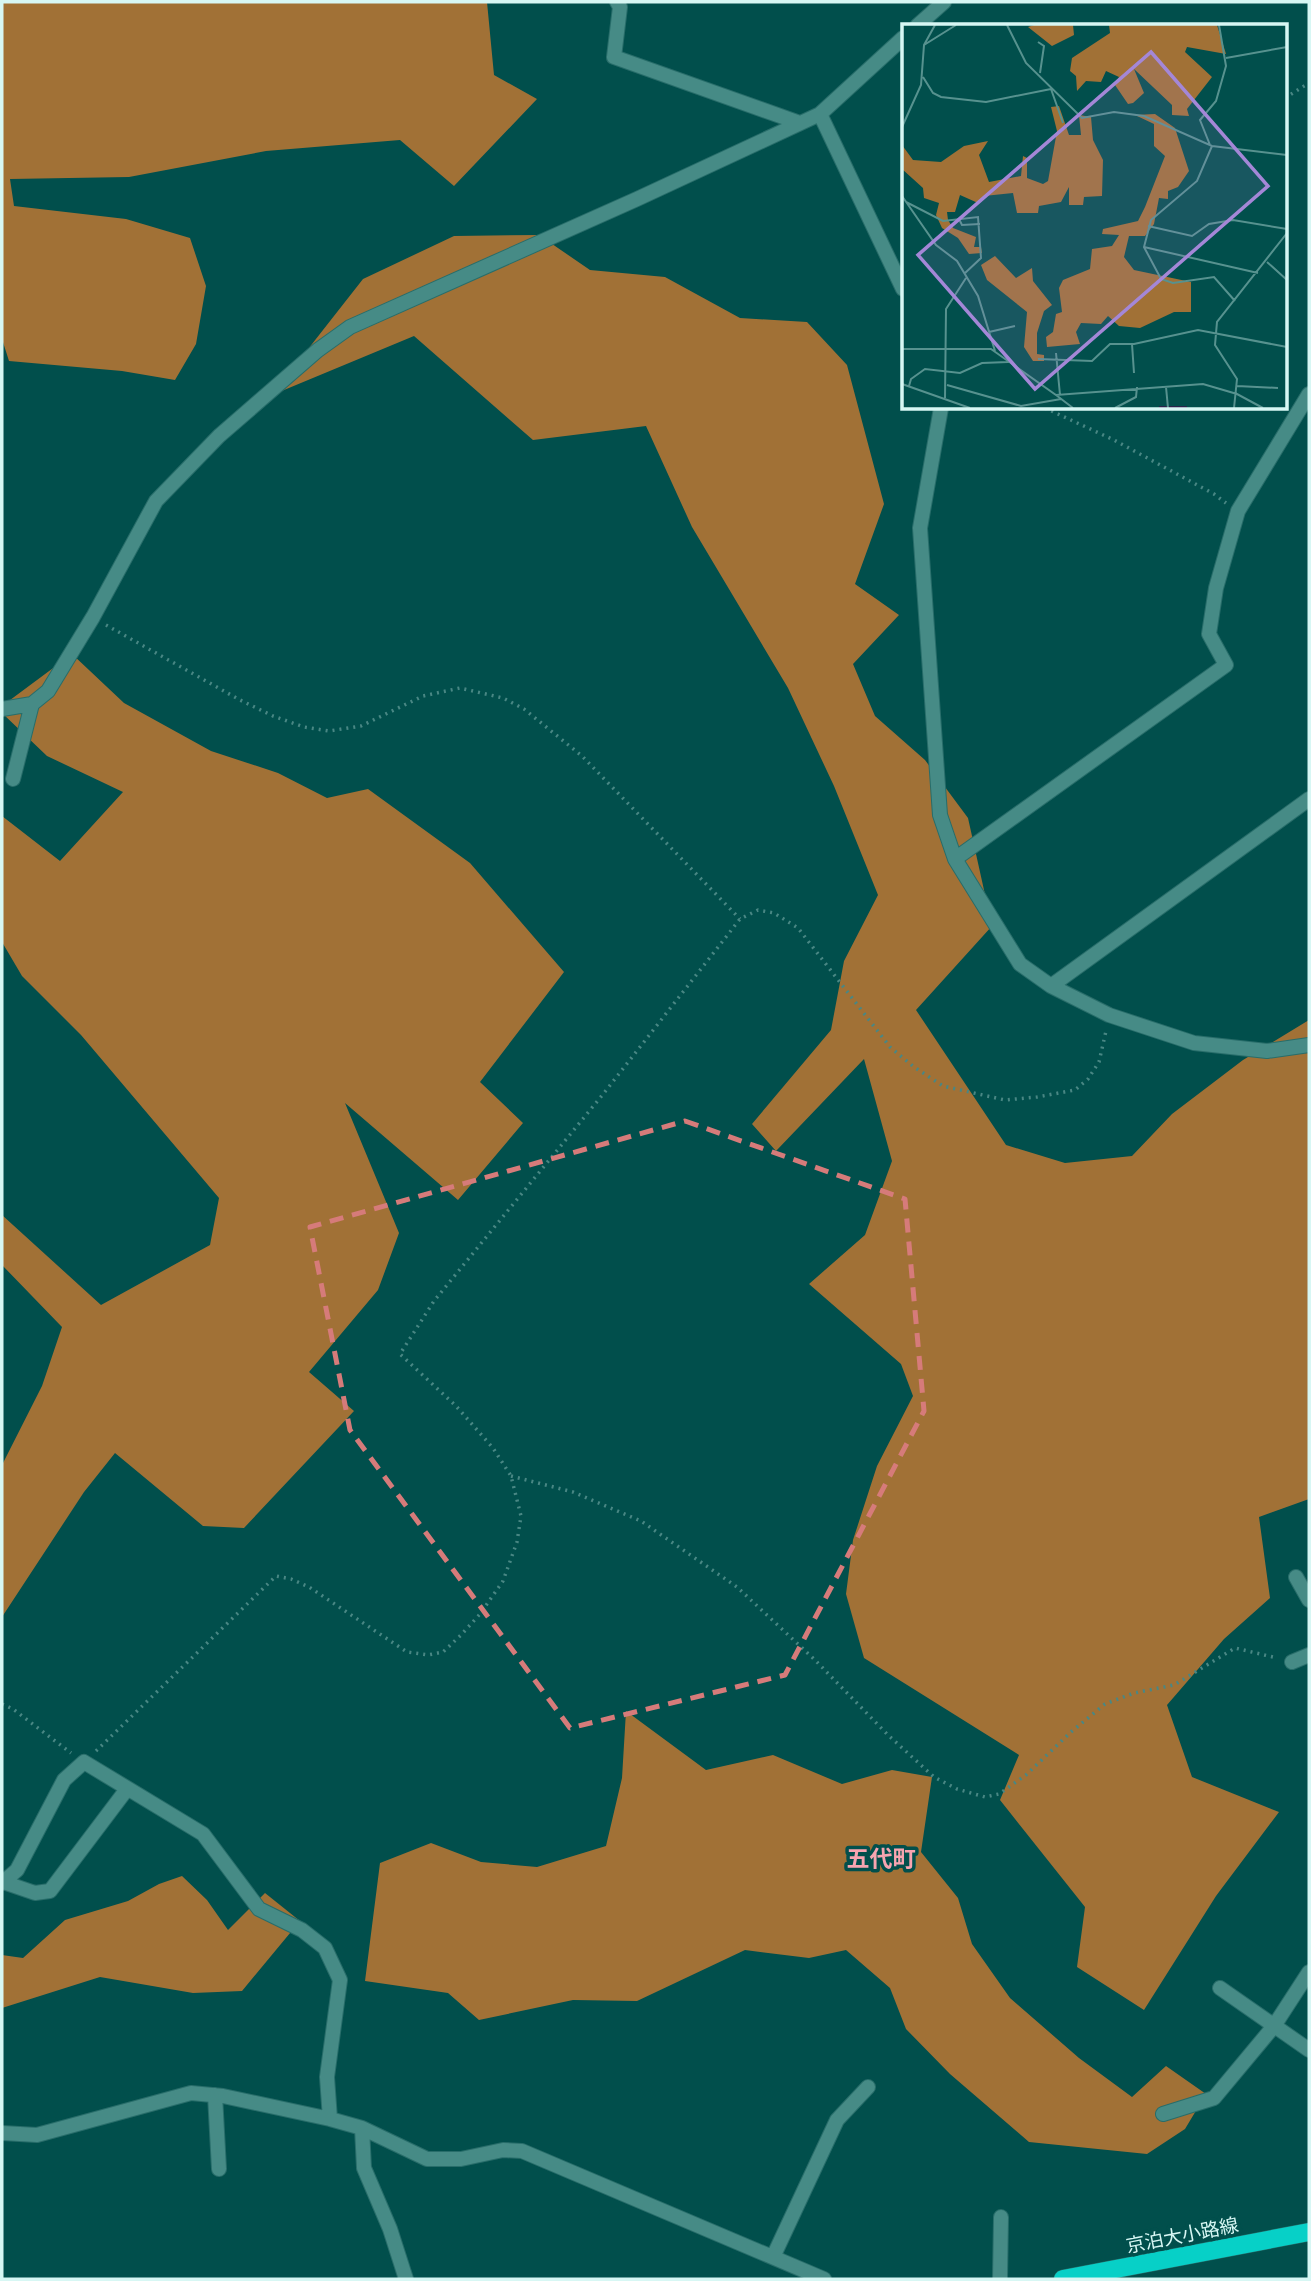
<svg xmlns="http://www.w3.org/2000/svg" width="1311" height="2281" font-family="'Titillium Web','Noto Sans JP',sans-serif">
<rect width="100%" height="100%" fill="#014f4c"/>
<path fill="#a17136" d="M2 2H487L494 75 537 99 454 186 400 140 266 151 129 177 10 179 14 206 126 219 190 238 206 286 196 344 175 380 122 371 9 361 2 339Z
M539 235 590 270 665 277 740 318 807 322 847 365 884 504 855 584 899 615 853 664 875 716 925 760 968 818 992 926 916 1010 1006 1145 1065 1163 1132 1156 1172 1114 1243 1060 1309 1020V1499L1259 1517 1270 1598 1224 1639 1167 1705 1192 1777 1279 1812 1216 1896 1144 2010 1077 1967 1085 1907 1000 1800 1019 1755 864 1658 846 1594 853 1540 877 1466 913 1396 901 1364 809 1284 865 1235 892 1161 864 1059 776 1151 752 1124 831 1030 844 961 878 895 834 786 788 688 692 527 646 426 533 440 414 336 272 395 363 279 454 236Z
M72 654 124 703 211 751 278 773 327 798 368 789 470 863 564 972 480 1082 523 1123 458 1200 345 1103 399 1233 378 1290 309 1372 354 1411 244 1528 203 1526 115 1453 84 1492 2 1617V1465L42 1386 62 1327 2 1265V1215L101 1305 210 1245 219 1198 81 1035 22 976 2 942V816L60 861 123 792 47 756 2 713V706Z
M626 1711 706 1770 773 1755 842 1784 892 1770 932 1777 921 1852 958 1898 972 1944 1010 1998 1079 2058 1132 2097 1166 2066 1206 2094 1185 2129 1147 2154 1029 2142 950 2074 906 2029 890 1988 846 1950 809 1958 745 1950 637 2001 573 2000 479 2020 448 1993 365 1981 380 1863 431 1843 481 1862 537 1867 606 1846 622 1778Z
M182 1876 207 1900 228 1930 265 1893 300 1921 242 1991 193 1993 100 1977 2 2008V1955L23 1958 65 1920 128 1901 159 1884Z"/>
<g fill="none" stroke-linecap="round" stroke-linejoin="round">
<g stroke="#286d6a" stroke-width="16">
<path id="minor" d="M617 2 620 7 614 57 800 123
M917 26 944 2
M820 114 903 289
M941 408 920 528 940 815 955 859 1020 964 1051 986 1109 1015 1194 1043 1267 1051 1309 1045
M2 709 32 704 48 691 93 617 156 501 219 436 318 350 350 327 637 199 820 114 903 38
M13 779 32 704
M955 859 1226 665 1209 634 1216 588 1238 511 1309 394
M1051 986 1309 799
M1296 1577 1309 1600
M1292 1662 1309 1655
M3 1882 35 1893 50 1891 127 1789
M2 1883 17 1870 64 1780 84 1762 203 1834 259 1909 302 1930 325 1948 340 1980 327 2077 330 2119
M1220 1988 1309 2050
M215 2095 219 2169
M1163 2114 1214 2098 1274 2026 1309 1972
M362 2128 364 2168 390 2229 406 2279
M2 2133 37 2135 191 2093 223 2096 330 2119 362 2128 427 2159H461L503 2150 522 2151 824 2279
M773 2257 837 2120 868 2087
M1000 2279 1001 2217"/>
</g>
<g stroke="#286d6a" stroke-width="19">
<path id="primary" d="M1063 2279 1309 2232"/>
</g>
<path stroke="#498784" stroke-width="3.5" stroke-dasharray="2 5" stroke-linecap="butt" d="M1285 98 1309 83
M1045 408 1114 440 1214 494 1226 503
M106 625 240 700 273 716 304 727 329 731 361 726 423 696 460 688 503 698 524 709 582 756 740 919
M511 1476 573 1492 641 1521 737 1587 815 1660 888 1735 934 1777 957 1789 985 1797 999 1794 1026 1775 1071 1732 1105 1704 1134 1693 1174 1685 1235 1648 1277 1658
M2 1704 13 1709 71 1753
M96 1751 276 1576 291 1579 309 1587 407 1652 428 1655 443 1652 461 1635 480 1614 503 1581 517 1542 521 1516 511 1476 493 1448 456 1406 400 1354 434 1301 604 1093 740 919 758 910 774 913 798 928 890 1047 914 1067 943 1086 1005 1100 1037 1097 1075 1090 1088 1079 1099 1062 1106 1031"/>
<use href="#minor" stroke="#468b86" stroke-width="14"/>
<use href="#primary" stroke="#07d0c7" stroke-width="18"/>
</g>
<path fill="none" stroke="#d67b7a" stroke-width="5" stroke-dasharray="14 9" stroke-linejoin="round" d="M685 1121 905 1199 924 1411 785 1675 570 1728 350 1430 310 1227Z"/>
<g text-anchor="middle" stroke-width="7" stroke-linejoin="round" paint-order="stroke">
<g font-size="19" fill="#d7f7f4" stroke="#014f4c">
<text transform="translate(1182 2235) rotate(-11)" y="7">京泊大小路線</text>
</g>
<g font-size="23" font-weight="bold" fill="#f7a4b0" stroke="#014f4c">
<text x="881" y="1867">五代町</text>
</g>
</g>
<g transform="translate(902 24)">
<rect width="385" height="385" fill="#014f4c"/>
<path d="M132 1H171L172 11 150 22 126 3ZM207 1H315L324 30 285 23 283 28 310 53 285 85 287 92 270 91V81L232 45 242 69 231 79 226 80 213 61 217 53 204 47 199 58 184 57 175 67 174 52 168 47 170 34 208 9ZM157 82 167 111H179L177 91 189 93 191 116 201 136 200 172 182 173 181 181H167V163L159 178 137 182 136 189H115L111 169 82 172 76 179 58 171 53 188H45L46 196 51 204 74 213 72 223H79L80 229 67 230 56 214 40 204 34 191 37 179 22 174 21 164 0 145V121L11 136 39 138 62 122 86 117 77 131 87 158 119 152 121 132 125 134V154L141 160 146 157 155 107 149 83ZM253 90 273 104 287 147 276 163 266 167V175L257 174 252 200 243 212H227L222 233 232 246 289 258V288H272L238 304 217 302 206 292 199 300 179 299 174 308 178 320 145 323 144 313 151 308 154 290 160 288 157 264 161 256 188 245 190 225 210 222 217 211 200 210 201 205 236 197 243 183 263 132 252 122V100L233 91ZM93 232 114 254 130 244 131 257 150 281 142 287 135 309V330L142 331V337H131L122 323 125 288 85 256 79 241Z" fill="#a17136"/>
<path fill="none" stroke="#36164b" stroke-width="3.5" d="M257 384H285"/>
<path fill="none" stroke="#57928f" stroke-width="2" d="M105 1 124 39 180 94 212 88 242 92 310 122 385 131M136 18 142 22 138 49M22 21 33 1M324 34 385 23M21 53 31 69 39 73 84 78 149 65M149 65 161 99M0 103 19 61 22 21 54 1M308 121 298 96 314 77 324 42 317 1M310 122 295 157 249 196 242 223 259 255 271 259 312 253 333 277M0 172 34 221 55 237 76 272 93 327M4 178 41 197 76 193 79 234 62 250M57 195 60 201 78 200M246 202 290 212 307 200 331 196 385 205M242 223 356 249M365 238 385 256M87 308 113 302M230 320 232 349M0 325H89L154 371 301 360 335 370 361 384M154 329 158 371M136 335 190 337 208 320H232L296 306 385 323M0 360 68 384M45 361 119 382 159 375M7 362 9 355 23 345 58 349 80 339 106 338M335 362 376 364M264 363 266 384M154 371 171 384M43 374 44 285 64 254M213 384 234 373 235 363M332 384 335 355 313 321 315 298 385 209"/>
<path fill="#a487d7" fill-opacity="0.15" stroke="#a487d7" stroke-width="3.5" d="M249 28 366 162 133 365 16 231Z"/>
<rect width="385" height="385" fill="none" stroke="#d7f7f4" stroke-width="3.5"/>
</g>
<rect width="1311" height="2281" fill="none" stroke="#d7f7f4" stroke-width="7"/>
</svg>
